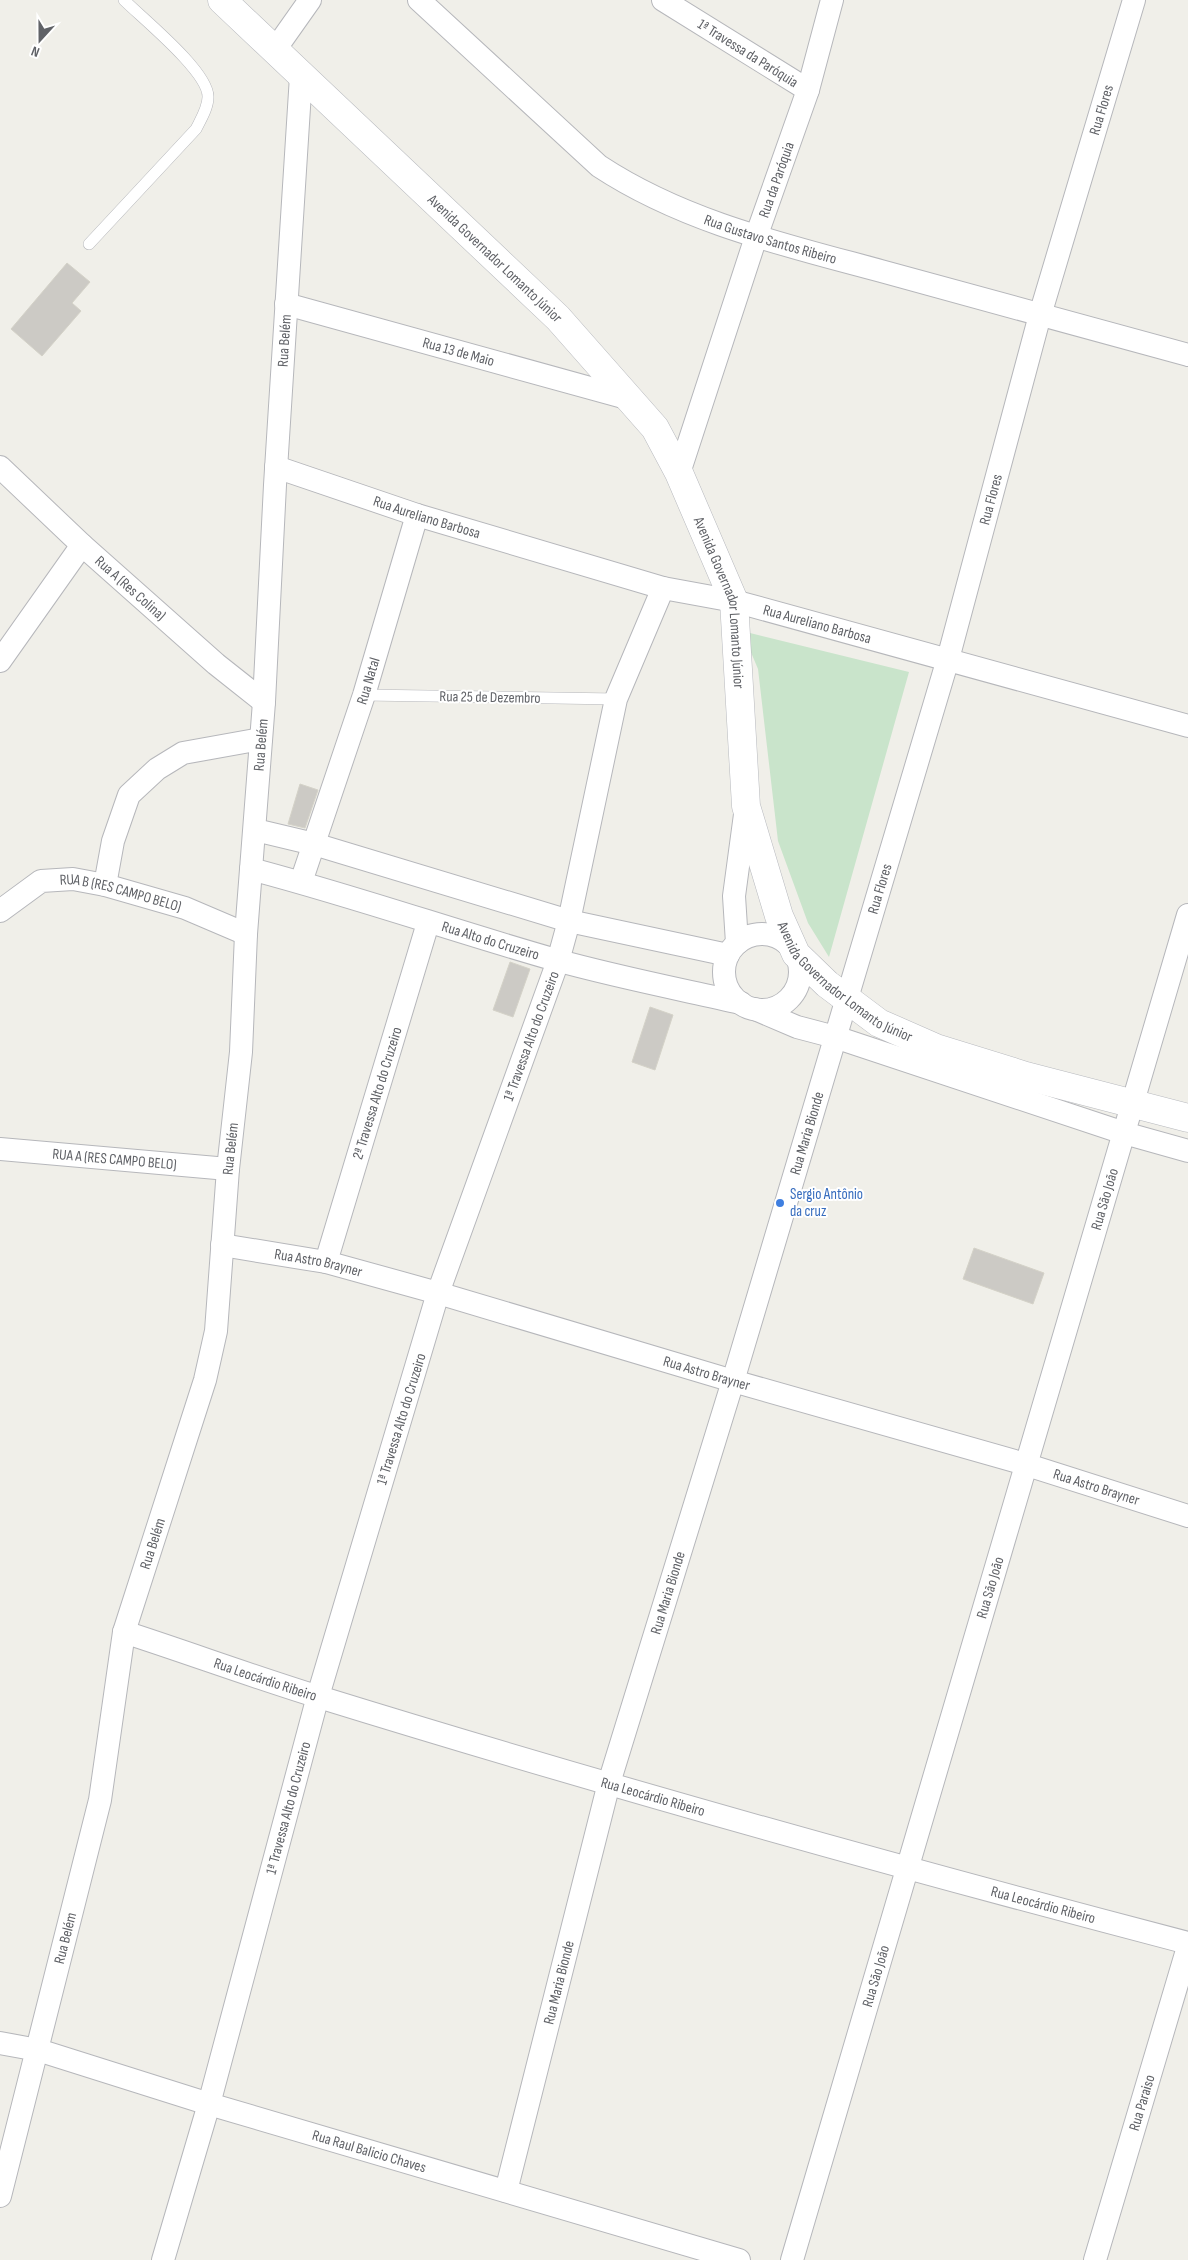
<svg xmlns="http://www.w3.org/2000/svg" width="1188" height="2260" font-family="'Sofia Sans Condensed',sans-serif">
<rect width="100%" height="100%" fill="#f0efe9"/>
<path fill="#c9e4cb" d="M742 631 909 672 829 957 808 923 778 841 758 669Z"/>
<path fill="#cccac5" stroke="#d4d2c8" d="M67 263 90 282 72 303 81 311 42 356 11 329Z
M300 784 318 790 305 828 288 824Z
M510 962 530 969 513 1017 493 1010Z
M650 1007 673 1015 655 1070 632 1062Z
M974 1248 1044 1273 1033 1304 963 1279Z"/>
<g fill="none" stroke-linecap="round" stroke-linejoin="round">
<g stroke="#b6b7bb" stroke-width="12">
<path id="lane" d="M89 244 196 129C201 119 208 108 208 97 209 72 142 18 124 0
M364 695 616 699"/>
</g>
<g stroke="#b6b7bb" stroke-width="24">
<g id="street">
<path id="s1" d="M419 0 599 166C684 222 785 245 881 271 984 299 1086 327 1188 355"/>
<path d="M663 0 808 90"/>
<path d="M274 51 310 0"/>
<path id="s2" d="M286 304 630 399"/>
<path id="s3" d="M0 467 82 545 216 664 264 702"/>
<path id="s4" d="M276 467 417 515 663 588 734 601 1188 726"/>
<path id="s5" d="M679 473 756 237 808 90 832 0"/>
<path d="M0 661 82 545"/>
<path d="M255 830 314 844 569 921 728 955"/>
<path id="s6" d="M251 869C354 896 454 931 556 960 617 977 679 989 741 1003"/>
<path id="s7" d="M301 882 364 695 417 515"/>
<path d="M105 885 113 841 129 795 157 769 183 753 261 739"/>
<path id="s8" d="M0 911 41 881 73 879 105 885 185 908 246 934"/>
<circle cx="762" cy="972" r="38"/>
<path d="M737 943 734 896 746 807"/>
<path d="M755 1009 797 1027 835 1037 1124 1133 1188 1151"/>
<path id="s9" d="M0 1149 228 1169"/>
<path id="s10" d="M222 1245 326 1262 438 1293 733 1381 1018 1462 1188 1516"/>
<path d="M326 1262 428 923"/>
<path id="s11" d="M124 1632C189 1653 254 1677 319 1697 607 1786 897 1867 1188 1943"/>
<path id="s12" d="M0 2043 38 2050 209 2104 739 2260"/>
<path id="s13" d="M506 2191 609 1783 733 1381 948 659 1040 315 1134 0"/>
<path id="s14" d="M0 2196 100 1800 124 1632 205 1380 216 1331 228 1169 241 1052 246 934 264 702 275 485 301 76"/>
<path d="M163 2260 209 2104 318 1696 438 1293 558 961 569 921 616 699 663 588"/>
<path id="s15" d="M792 2260 1188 915"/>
<path id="s16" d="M1095 2260 1188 1947"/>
</g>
</g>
<g stroke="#b7b9be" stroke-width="29">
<g id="secondary">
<path id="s17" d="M222 0 558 318 655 428 679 473 734 601 746 806 779 916 796 954 827 984 879 1023 936 1048 1026 1076 1188 1118"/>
</g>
</g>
<use href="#lane" stroke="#fff" stroke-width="11"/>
<use href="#street" stroke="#fff" stroke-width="22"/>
<use href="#secondary" stroke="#fff" stroke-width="28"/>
</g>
<circle fill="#3f7fe0" stroke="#fff" stroke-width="2" cx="780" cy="1203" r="5"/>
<g text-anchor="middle" stroke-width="4" stroke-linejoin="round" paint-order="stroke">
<g font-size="15" fill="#606267" stroke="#fff">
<text transform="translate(748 53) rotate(32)" y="5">1ª Travessa da Paróquia</text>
<text dy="5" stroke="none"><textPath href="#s13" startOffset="2165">Rua Flores</textPath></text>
<text dy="5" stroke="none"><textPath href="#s5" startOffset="309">Rua da Paróquia</textPath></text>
<text dy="5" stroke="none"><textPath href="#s1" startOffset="432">Rua Gustavo Santos Ribeiro</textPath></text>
<text dy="5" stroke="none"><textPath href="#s17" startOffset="376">Avenida Governador Lomanto Júnior</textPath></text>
<text dy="5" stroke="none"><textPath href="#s14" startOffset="1886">Rua Belém</textPath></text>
<text dy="5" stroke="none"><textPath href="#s2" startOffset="179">Rua 13 de Maio</textPath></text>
<text dy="5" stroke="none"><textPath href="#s13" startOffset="1760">Rua Flores</textPath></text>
<text dy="5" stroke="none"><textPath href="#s4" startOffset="159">Rua Aureliano Barbosa</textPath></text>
<text dy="5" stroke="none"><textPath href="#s3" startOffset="178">Rua A (Res Colina)</textPath></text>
<text dy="5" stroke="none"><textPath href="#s17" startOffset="798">Avenida Governador Lomanto Júnior</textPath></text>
<text dy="5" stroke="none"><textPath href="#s4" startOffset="564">Rua Aureliano Barbosa</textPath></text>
<text dy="5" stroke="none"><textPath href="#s7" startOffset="212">Rua Natal</textPath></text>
<text transform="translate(490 697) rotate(1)" y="5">Rua 25 de Dezembro</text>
<text dy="5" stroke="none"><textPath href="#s14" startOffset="1481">Rua Belém</textPath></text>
<text dy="5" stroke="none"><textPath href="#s13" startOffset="1355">Rua Flores</textPath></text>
<text dy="5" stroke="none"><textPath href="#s8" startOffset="132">RUA B (RES CAMPO BELO)</textPath></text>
<text dy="5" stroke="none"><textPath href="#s6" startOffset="250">Rua Alto do Cruzeiro</textPath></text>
<text dy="5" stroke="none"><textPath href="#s17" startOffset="1216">Avenida Governador Lomanto Júnior</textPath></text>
<text transform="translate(531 1036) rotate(-70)" y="5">1ª Travessa Alto do Cruzeiro</text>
<text transform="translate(377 1093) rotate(-73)" y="5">2ª Travessa Alto do Cruzeiro</text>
<text dy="5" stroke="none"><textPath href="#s13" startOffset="1100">Rua Maria Bionde</textPath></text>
<text dy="5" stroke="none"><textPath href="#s14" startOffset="1076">Rua Belém</textPath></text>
<text dy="5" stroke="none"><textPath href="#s9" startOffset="115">RUA A (RES CAMPO BELO)</textPath></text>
<text dy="5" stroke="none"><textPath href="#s15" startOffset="1106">Rua São João</textPath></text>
<text dy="5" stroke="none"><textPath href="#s10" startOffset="98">Rua Astro Brayner</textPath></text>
<text dy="5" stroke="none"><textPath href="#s10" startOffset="502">Rua Astro Brayner</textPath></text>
<text transform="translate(401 1419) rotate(-73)" y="5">1ª Travessa Alto do Cruzeiro</text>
<text dy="5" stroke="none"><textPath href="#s10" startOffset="908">Rua Astro Brayner</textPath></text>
<text dy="5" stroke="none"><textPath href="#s14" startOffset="671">Rua Belém</textPath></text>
<text dy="5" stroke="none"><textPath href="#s15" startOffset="701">Rua São João</textPath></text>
<text dy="5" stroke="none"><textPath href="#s13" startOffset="620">Rua Maria Bionde</textPath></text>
<text dy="5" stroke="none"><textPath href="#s11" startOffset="149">Rua Leocárdio Ribeiro</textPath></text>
<text dy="5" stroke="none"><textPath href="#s11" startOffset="554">Rua Leocárdio Ribeiro</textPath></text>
<text transform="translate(288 1808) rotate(-75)" y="5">1ª Travessa Alto do Cruzeiro</text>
<text dy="5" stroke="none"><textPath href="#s11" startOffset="959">Rua Leocárdio Ribeiro</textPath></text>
<text dy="5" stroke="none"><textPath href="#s14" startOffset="266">Rua Belém</textPath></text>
<text dy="5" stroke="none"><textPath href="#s15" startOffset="296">Rua São João</textPath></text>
<text dy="5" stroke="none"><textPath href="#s13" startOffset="215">Rua Maria Bionde</textPath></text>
<text dy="5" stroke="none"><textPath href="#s16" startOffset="164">Rua Paraiso</textPath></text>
<text dy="5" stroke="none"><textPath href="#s12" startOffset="385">Rua Raul Balicio Chaves</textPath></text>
</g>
<g font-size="15" fill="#366cbe" stroke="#fff" text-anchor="start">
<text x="790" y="1199">Sergio Antônio<tspan x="790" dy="17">da cruz</tspan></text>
</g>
</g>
<g transform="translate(40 40) rotate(201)" stroke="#ffffff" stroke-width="4" paint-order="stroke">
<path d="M0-4L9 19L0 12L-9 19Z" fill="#606267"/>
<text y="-8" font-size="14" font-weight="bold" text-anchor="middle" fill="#606267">N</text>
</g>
</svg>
